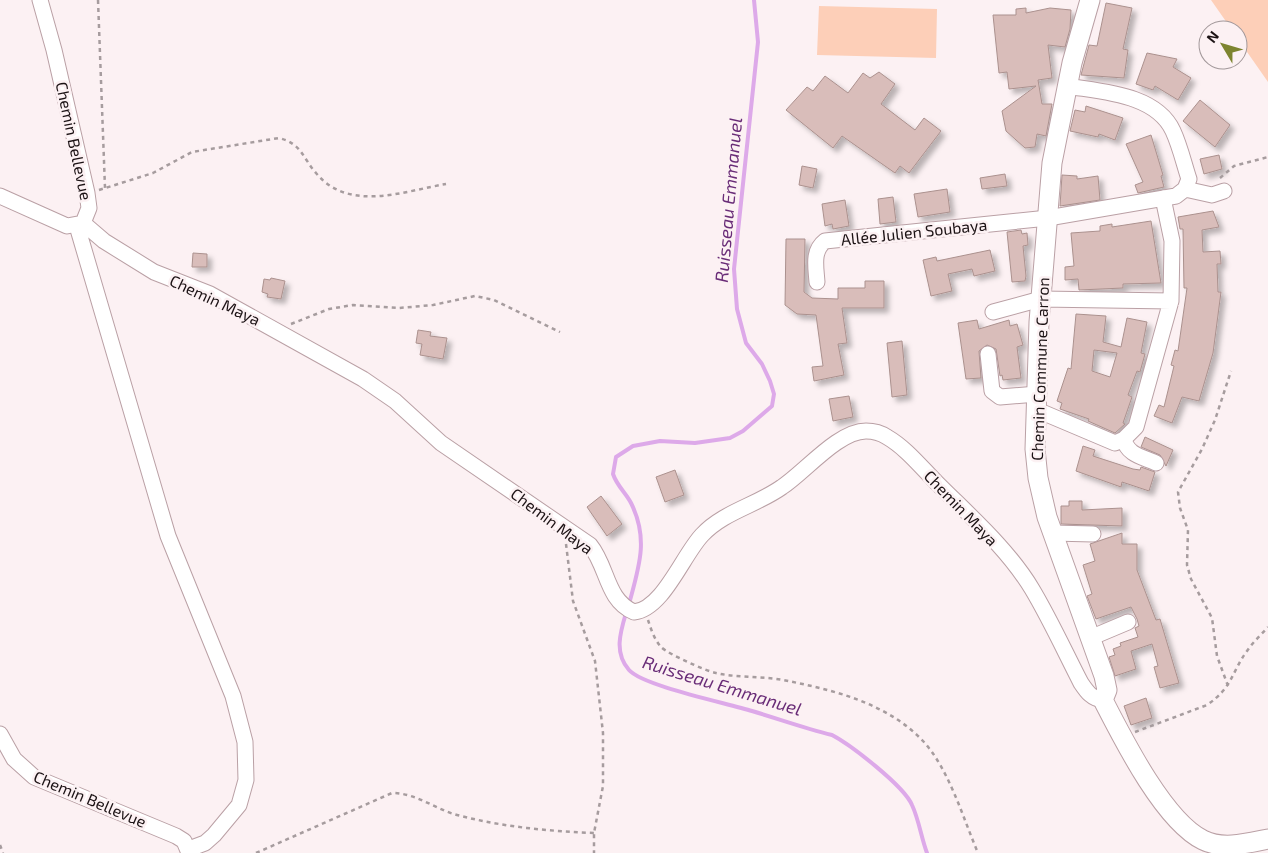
<svg xmlns="http://www.w3.org/2000/svg" width="1268" height="853" font-family="'Exo 2',sans-serif">
<defs>
<filter id="shadow"><feDropShadow dx="4.5" dy="4.5" stdDeviation="2.5" flood-color="#0004"/></filter>
</defs>
<rect width="100%" height="100%" fill="#fcf1f3"/>
<path fill="#fdcfb8" d="M1211 0H1268V82L1238 39V30H1232Z
M819 6 937 9 936 58 817 55Z"/>
<g fill="none" stroke-linecap="round" stroke-linejoin="round">
<path stroke="#dda9e9" stroke-width="4" d="M629 604C639 567 649 539 631 503 626 493 617 486 613 474L616 457 633 446 660 441 695 443 730 438 743 431 772 406 774 394 770 381 762 364 746 343 737 309 734 269 758 42 754 0
M626 613C620 633 614 653 629 670 643 686 727 703 752 711 779 719 804 728 832 735 851 745 904 786 912 805 919 820 921 837 927 853"/>
</g>
<path fill="#d9bdba" stroke="#ab918e" fill-rule="evenodd" filter="url(#shadow)" d="M1106 3 1132 8 1123 49 1128 50 1124 78 1081 75 1089 45 1097 46Z
M1026 8V13L1050 8 1071 10 1070 29 1065 47 1048 45 1052 78 1038 80 1042 104H1052L1046 136 1037 134 1035 147 1025 148 1006 131 1002 111 1036 86 1009 89 1007 72 999 73 993 15H1016V9Z
M1147 53 1177 59 1173 67 1191 78 1178 100 1155 86 1153 90 1136 84Z
M879 72 895 84 881 104 915 130 924 118 941 131 909 173 900 166 895 173 842 136 833 148 786 110 807 87 813 91 825 76 848 93 863 73 870 78Z
M1200 100 1230 125 1215 147 1183 121Z
M1086 106 1123 118 1115 140 1099 134 1098 137 1070 131 1075 110 1085 112Z
M1151 135 1163 175 1161 176 1164 187 1138 193 1135 185 1143 182 1126 144Z
M1219 155 1222 169 1204 174 1200 159Z
M802 166 817 169 813 188 799 185Z
M1005 174 1007 186 982 189 980 178Z
M1062 175 1077 176V179L1098 176 1100 200 1060 206Z
M947 189 950 212 918 217 914 194Z
M893 197 896 222 880 224 878 199Z
M845 200 849 226 833 229 832 224 825 226 822 204Z
M1213 211 1219 227 1202 230 1203 252 1220 251 1221 264H1217L1218 292H1221L1213 353 1199 401 1182 397 1172 423 1154 416 1159 405 1164 407 1174 366 1171 365 1175 350 1178 351 1187 288H1184L1183 229H1180L1178 217Z
M1151 221 1161 283 1123 284V288L1079 290 1078 279 1065 280V267L1074 266 1071 233 1100 231V226L1112 224V227Z
M1021 230 1022 234 1027 233 1028 245 1023 246 1026 276 1025 281 1012 282 1007 232Z
M786 239H805L804 292 812 298 838 299V288H865V281H884V308H842L847 343 838 344 844 375 814 381 812 367 823 366 816 315 797 314 785 305Z
M990 250 995 271 974 276 972 269 948 274 952 291 931 296 923 260 936 257 937 261Z
M193 253 207 254V267H192Z
M271 278 285 281 281 299 267 297 268 294 262 292 264 279 270 280Z
M1076 314 1106 316 1103 342 1121 347 1127 318 1147 322 1141 353 1145 354 1140 372 1137 371 1128 395 1132 397 1123 423 1125 424 1115 433 1088 421 1089 419 1060 409 1062 403 1057 401 1068 368 1071 369ZM1094 350 1117 353 1110 377 1092 371Z
M977 320 979 329 1009 320 1010 326 1017 324 1023 345 1017 347 1021 378 1003 380 1002 375 1000 376 996 349 987 345 979 351 981 378 966 379 958 323Z
M418 330 431 332 430 336 447 338 443 359 420 355 422 344 416 343Z
M902 341 907 395 892 397 887 343Z
M849 396 853 417 833 421 829 399Z
M1145 437 1173 450 1166 466 1160 455 1141 447Z
M1083 446 1095 450 1093 456 1133 469 1140 470 1141 467 1155 472 1149 491 1122 482 1121 487 1076 471Z
M675 470 684 495 665 502 656 477Z
M601 496 622 524 607 536 587 507Z
M1069 501H1082V510L1122 508V526L1061 524V506H1069Z
M1122 533V544H1137V570L1156 620 1160 619 1179 683 1160 688 1154 667 1158 666 1152 644 1131 651 1136 669 1115 676 1109 657 1115 655 1113 649 1121 646 1120 643 1138 637 1135 628 1139 626 1137 619 1131 607 1096 619 1087 596 1092 594 1083 565 1095 561 1090 544Z
M1146 698 1152 718 1131 725 1124 706Z"/>
<g fill="none" stroke-linecap="round" stroke-linejoin="round">
<g stroke="#baa0a5" stroke-width="17">
<path id="minor" d="M1185 189 1212 195 1224 191
M0 196 67 226 83 223 89 208 87 193 54 50 40 0
M83 223 104 241 154 272 210 294 363 379 395 401 441 443 590 545C608 567 606 600 634 612 663 609 683 555 702 535 723 512 757 505 782 487 805 472 838 431 866 431 873 431 881 433 887 437 906 448 921 467 937 483 970 516 1008 549 1032 589 1050 619 1065 652 1081 683 1087 692 1092 699 1103 700
M77 226 168 536 233 696 245 742 246 780 239 805 214 835 205 843 189 849
M817 282C816 267 812 251 825 241L1048 218 1176 196 1185 189 1189 179C1184 164 1180 146 1173 131 1156 94 1102 92 1067 86
M993 312 1041 299 1171 301
M988 354 992 391 1000 397 1037 394
M1037 410 1115 443 1124 439 1136 427 1171 301 1172 241 1163 198
M1124 439C1127 455 1143 457 1156 463
M1052 533 1093 534
M1090 638 1128 622
M0 734 14 759 34 777 176 836 184 841 189 853"/>
</g>
<g stroke="#baa0a5" stroke-width="21">
<path id="tertiary" d="M1090 0 1072 63 1052 163 1039 322 1035 449 1038 478 1047 517 1104 676 1107 690 1103 700C1123 739 1164 821 1203 840 1223 850 1248 843 1268 839"/>
</g>
<path stroke="#a69c9e" stroke-width="2.5" stroke-dasharray="4 4" stroke-linecap="butt" d="M98 0 105 188
M1220 178 1234 166 1268 157
M99 190 153 173 192 152 279 138C302 144 302 157 316 173 349 213 404 191 446 184
M291 324 329 309 353 305 399 308 433 305 475 296 494 300 560 332
M566 544 573 601 595 661 603 733V786L594 833V853
M648 620C651 629 654 639 661 647 668 654 706 671 716 673 738 678 761 676 783 680 834 690 887 703 923 741 949 769 963 818 978 853
M1228 686 1217 656 1212 618 1191 579 1187 565 1188 530 1180 508 1178 492 1202 449 1215 420 1231 371
M1135 732 1207 705C1233 687 1231 673 1247 651 1253 642 1261 635 1268 627
M0 845 3 853
M256 853 392 793C416 793 435 809 457 815 503 827 547 831 594 833"/>
<use href="#minor" stroke="#fff" stroke-width="15"/>
<use href="#tertiary" stroke="#fff" stroke-width="19"/>
</g>
<g text-anchor="middle" stroke-width="5" stroke-linejoin="round" paint-order="stroke">
<g font-size="16" fill="#1b1214" stroke="#fcf1f3">
<text transform="translate(74 141) rotate(78)" y="6">Chemin Bellevue</text>
<text transform="translate(914 232) rotate(-6)" y="6">Allée Julien Soubaya</text>
<text transform="translate(215 300) rotate(25)" y="6">Chemin Maya</text>
<text transform="translate(1040 369) rotate(-88)" y="6">Chemin Commune Carron</text>
<text transform="translate(961 508) rotate(46)" y="6">Chemin Maya</text>
<text transform="translate(552 521) rotate(37)" y="6">Chemin Maya</text>
<text transform="translate(90 799) rotate(23)" y="6">Chemin Bellevue</text>
</g>
<g font-size="18" font-style="italic" fill="#692c77" stroke="#fcf1f3">
<text transform="translate(729 200) rotate(-85)" y="6">Ruisseau Emmanuel</text>
<text transform="translate(722 686) rotate(17)" y="6">Ruisseau Emmanuel</text>
</g>
</g>
<g transform="translate(1223 45) rotate(308)"><circle r="24" fill="#fcf1f3" stroke="#a2989a"/>
<path d="M0-4L9 19L0 12L-9 19Z" fill="#7d842f"/>
<text y="-8" font-size="14" font-weight="bold" text-anchor="middle" fill="#1b1214">N</text>
</g>
</svg>
